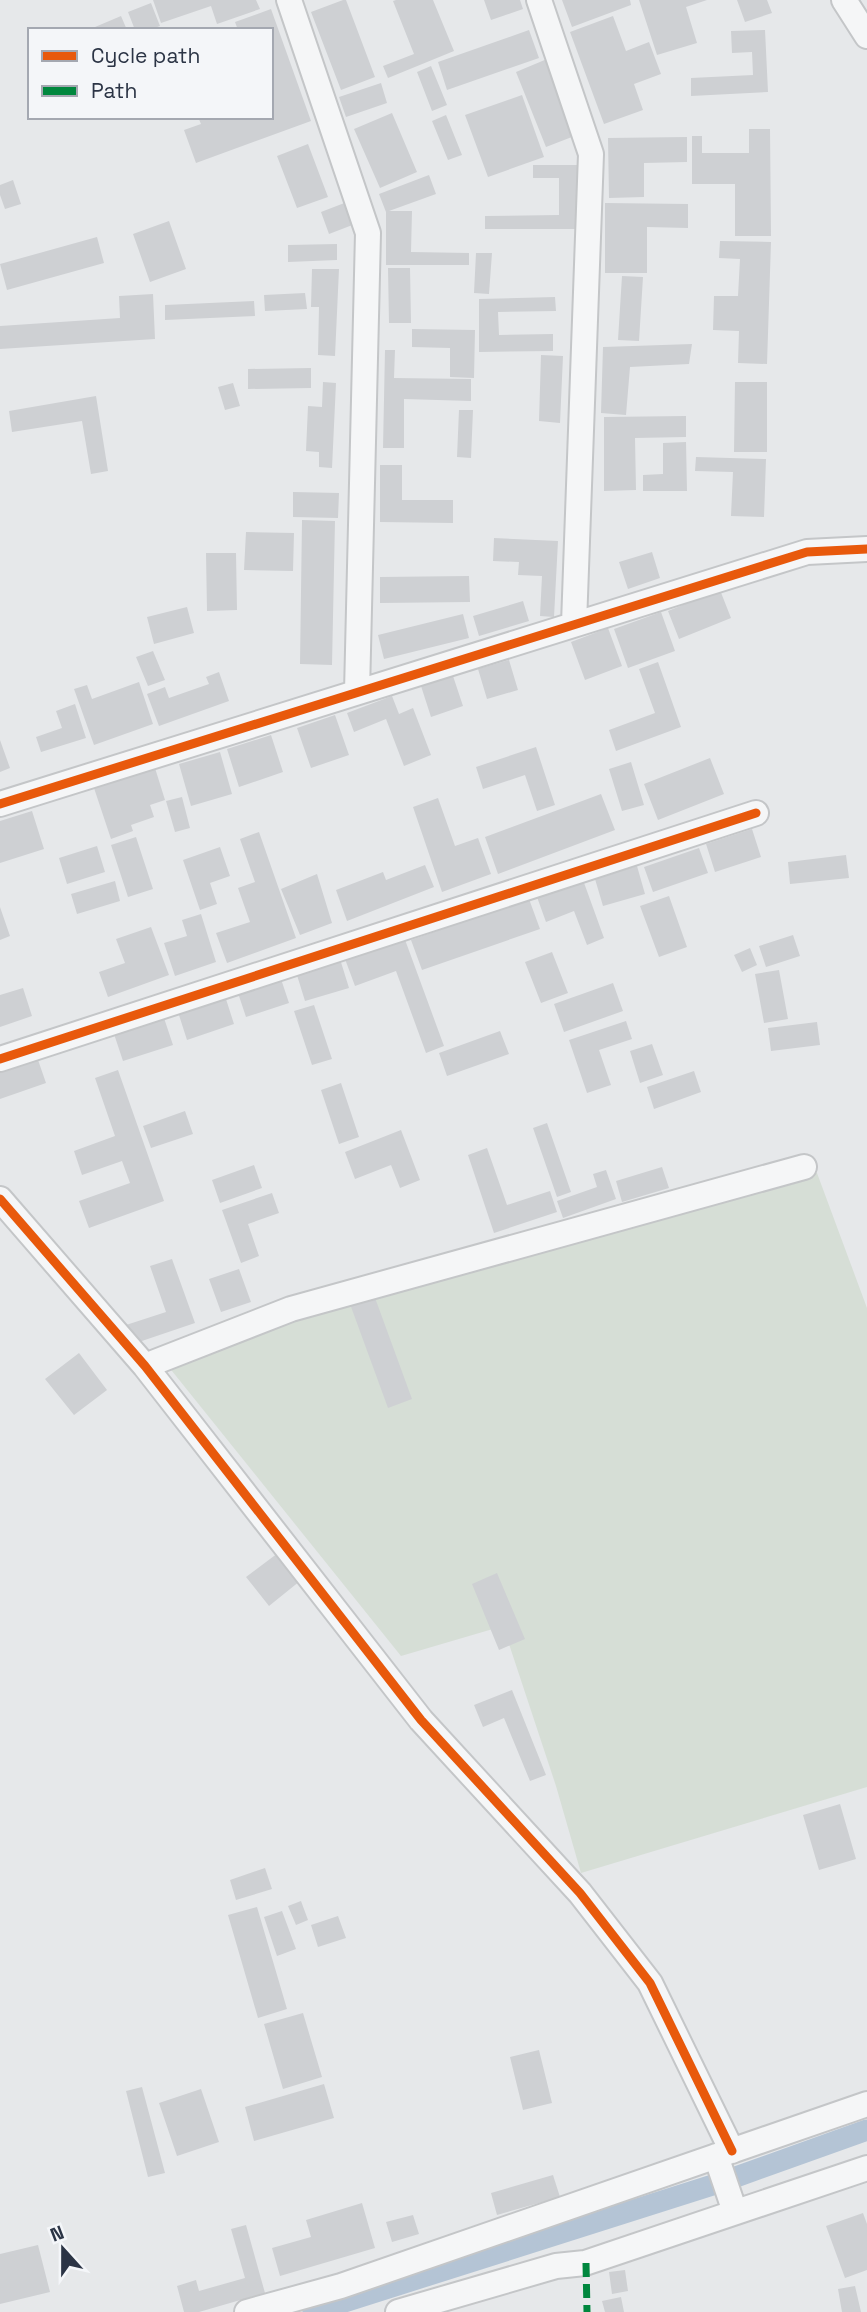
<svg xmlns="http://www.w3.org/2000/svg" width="867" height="2312" font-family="'Space Grotesk',sans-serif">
<rect width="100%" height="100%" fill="#e6e8ea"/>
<path fill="#d6ded6" d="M817 1173 867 1308V1787L581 1873 556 1786 503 1626 401 1656 168 1366 283 1325Z"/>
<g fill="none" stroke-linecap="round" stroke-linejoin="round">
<path stroke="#b4c4d5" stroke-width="21" d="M313 2312 722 2182 867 2130"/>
</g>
<path fill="#ced0d3" d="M153 0H256L260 9 217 24 211 6 161 23Z
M343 0H346L375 77 341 90 311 12Z
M396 0H433L454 51 388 78 383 66 414 54 393 1Z
M484 0H520L523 9 491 20Z
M562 0H630L631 5 572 27Z
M639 0H707L686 7 697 43 657 55Z
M737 0H767L772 13 745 22Z
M151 3 160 26 149 30H135L128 12Z
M271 9 311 121 196 163 184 130 201 124 198 117H271V30H238L235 22Z
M121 16 127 30H88Z
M613 16 626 51 649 42 661 74 634 84 643 110 604 124 570 32Z
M529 30 539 58 447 90 438 62Z
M765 30 768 92 691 96V78L753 75 752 52 732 53 731 31Z
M547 59 577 135 546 147 516 72Z
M431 66 447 105 432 111 417 72Z
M381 83 387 103 346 117 339 97Z
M522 95 544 157 488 177 465 115Z
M392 113 417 172 380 188 354 129Z
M446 115 462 155 448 160 432 121Z
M749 129H770L771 236H735V184H692V136H702V153H749Z
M687 137V162L644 163V197L609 198 608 138Z
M308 144 328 197 297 208 277 156Z
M533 165H581V229H485V216L559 215V178H533Z
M429 175 436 194 389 211H412L411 252 469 253V265H386V212L379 194Z
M13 180 21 204 5 209 0 195V185Z
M347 202 355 224 329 234 321 212Z
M605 203 688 204V228L647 227V273H605Z
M169 221 186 269 150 282 133 234Z
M97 237 104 263 7 290 0 264Z
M720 241 771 242 767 364 738 363 739 331 713 330 714 296H738L740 259 719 258Z
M337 244V260L288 262V245Z
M476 253H492L489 294 474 293Z
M388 268H410L411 323H389Z
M312 269H339L335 356 318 355 319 307H311Z
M622 276 643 277 639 341 618 340Z
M305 293 307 309 265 311 264 295Z
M153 294 155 339 0 349V326L120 318 119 296Z
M555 297 556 311 498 312 499 335 553 334V351L479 352V299Z
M254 301 255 316 165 320V305Z
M412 329 475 330 474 378 450 377V348L412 347Z
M692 344 689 364 630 367 626 415 601 413 603 347Z
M385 350H395L394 378 471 379V401L404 399V448H383Z
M541 355 563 356 560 423 539 421Z
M311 368V388L248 389V369Z
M323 382 336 383 332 468 319 467V452L306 451 308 406 322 407Z
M735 382H767V452H734Z
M233 383 240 406 225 410 218 387Z
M96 396 108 471 91 474 82 421 12 432 9 411Z
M459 410H473L471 458 457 457Z
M686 416V437L635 438 636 490 604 491V417Z
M686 442 687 491H643V475L663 474V443Z
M696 457 766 459 764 517 731 516 733 472 695 471Z
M380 465H402V500H453V523L380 522Z
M293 492 339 493 338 518 293 517Z
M302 520 335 521 332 665 300 664Z
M246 532 294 533 293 571 244 570Z
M494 538 558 541 554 617 540 616 542 576 518 575 519 562 493 561Z
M652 552 660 578 628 589 619 562Z
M206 553H236L237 610 207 611Z
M469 576 470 602 380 603V577Z
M720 590 731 618 679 639 668 611Z
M523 601 529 621 479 636 473 616Z
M187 607 194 633 154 644 147 617Z
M661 612 675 651 628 668 614 629Z
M463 614 469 638 384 659 378 635Z
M608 628 622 666 585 680 571 642Z
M153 651 165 680 148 686 136 657Z
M509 660 518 690 487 699 478 669Z
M658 662 681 727 616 751 609 730 655 713 639 669Z
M219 672 229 701 159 726 147 694 165 687 169 698 209 684 206 677Z
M453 676 463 706 431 717 421 686Z
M139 682 153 724 94 745 74 689 87 685 92 699Z
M392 696 399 714 413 708 431 755 404 766 386 719 354 732 347 713Z
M75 704 86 738 41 752 36 737 62 728 56 711Z
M335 715 349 755 311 768 297 728Z
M271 735 283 772 239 787 227 749Z
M0 740 10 768 0 772Z
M536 747 555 805 537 811 525 775 483 789 476 767Z
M220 752 232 794 191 806 179 764Z
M710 758 724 794 658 820 644 784Z
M631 762 644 805 622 811 609 769Z
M155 768 165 800 150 805 154 817 131 825 133 831 111 839 94 788Z
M601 794 615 830 498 874 485 837Z
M182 797 190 828 175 832 166 801Z
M438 798 455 846 478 838 491 874 442 892 413 807Z
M32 811 44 849 0 863V821Z
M752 829 761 857 715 872 706 844Z
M259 832 296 938 227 963 216 933 250 922 238 888 255 882 240 839Z
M136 837 153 889 128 897 111 845Z
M97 846 105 872 67 884 59 858Z
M220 847 230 876 210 883 217 904 200 910 183 860Z
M699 848 708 873 653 892 644 867Z
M846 855 849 878 790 884 788 862Z
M425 865 434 887 347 921 336 890 383 872 386 880Z
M637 866 645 894 603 906 595 879Z
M317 874 332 923 300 935 281 889Z
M583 880 604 938 587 945 574 911 546 922 537 897Z
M115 881 120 901 77 914 71 894Z
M669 896 687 947 659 957 640 906Z
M529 899 540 929 422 970 411 940Z
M0 907 10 936 0 940Z
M201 914 216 962 175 976 164 943 187 936 182 920Z
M151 927 169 975 108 997 99 972 125 963 116 939Z
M793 935 800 956 766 967 759 946Z
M404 937 444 1046 426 1053 396 971 355 986 345 959Z
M750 948 757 965 742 972 734 955Z
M552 952 568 993 541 1003 525 962Z
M340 959 349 988 305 1001 296 972Z
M779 970 788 1019 764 1023 755 974Z
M281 979 289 1003 246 1017 238 993Z
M613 983 623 1011 564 1032 554 1004Z
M23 988 32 1016 0 1027V995Z
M225 996 234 1024 187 1040 178 1012Z
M314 1005 332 1059 312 1065 294 1011Z
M164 1018 173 1045 123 1061 114 1034Z
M626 1021 632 1039 599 1050 611 1085 587 1093 569 1040Z
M817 1022 820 1045 771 1051 768 1028Z
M500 1031 509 1054 447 1076 439 1053Z
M652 1044 663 1075 640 1083 630 1051Z
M37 1057 46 1083 0 1099V1069Z
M118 1070 164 1201 89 1228 79 1201 130 1183 122 1161 82 1175 74 1151 115 1136 95 1078Z
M694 1071 701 1092 654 1109 647 1087Z
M341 1083 359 1137 339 1144 321 1090Z
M185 1111 193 1134 151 1148 143 1126Z
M547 1123 571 1192 557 1197 533 1128Z
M401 1130 420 1180 400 1188 391 1165 355 1179 345 1152Z
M487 1148 507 1205 550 1191 557 1212 494 1233 468 1155Z
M254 1165 262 1188 220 1203 212 1180Z
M662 1167 669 1188 622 1202 616 1181Z
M606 1170 616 1199 563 1218 557 1201 597 1187 593 1174Z
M272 1193 279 1213 248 1224 259 1256 241 1263 222 1210Z
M172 1259 195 1323 133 1344 126 1325 166 1312 150 1266Z
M239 1269 251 1302 221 1312 209 1279Z
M374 1295 412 1399 388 1408 350 1304Z
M79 1353 107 1390 74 1415 45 1379Z
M278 1553 300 1581 269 1606 246 1577Z
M497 1573 525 1639 499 1650 472 1584Z
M512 1690 546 1775 530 1781 504 1718 483 1727 474 1705Z
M840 1804 856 1859 819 1870 803 1815Z
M265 1868 272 1889 236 1900 230 1880Z
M301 1901 308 1920 296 1925 288 1906Z
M257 1907 287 2009 258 2018 228 1915Z
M282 1911 296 1949 277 1956 264 1917Z
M338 1916 346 1938 318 1947 311 1925Z
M303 2013 322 2077 283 2089 264 2024Z
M539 2050 552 2103 523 2110 510 2057Z
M324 2084 334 2118 254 2141 245 2107Z
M142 2087 165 2173 148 2177 126 2091Z
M201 2089 219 2142 177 2156 159 2103Z
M553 2175 560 2197 497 2215 491 2193Z
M362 2203 375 2248 280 2276 272 2248 311 2237 306 2220Z
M863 2213 867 2224V2270L845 2278 826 2226Z
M413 2215 419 2234 392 2242 386 2222Z
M246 2225 265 2293 199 2312H184L177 2286 196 2280 199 2291 245 2278 231 2229Z
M38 2245 50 2292 0 2304V2254Z
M625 2270 628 2291 612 2294 609 2272Z
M855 2286 861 2312H842L838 2289Z
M621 2297 624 2312H605L602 2301Z"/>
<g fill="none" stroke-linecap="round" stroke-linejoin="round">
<g stroke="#c4c6c8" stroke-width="28">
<path id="minor" d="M289 0 368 233 357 692
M539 0 591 154 574 624
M844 0 867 36
M0 804 807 552 867 549
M0 1059 756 813
M0 1199 145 1366 421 1720 580 1893 650 1983 732 2151
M145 1366 291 1309 804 1167
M716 2156 735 2212
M247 2312 341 2286 867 2104
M398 2312 556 2266 585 2263 867 2168"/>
</g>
<use href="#minor" stroke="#f5f6f7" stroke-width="24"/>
<path stroke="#00873e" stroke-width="7" stroke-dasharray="14 7" stroke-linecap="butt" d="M586 2263 587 2312"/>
<g stroke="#f4f6f9" stroke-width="13">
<path id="cycleway" d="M0 804 807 552 867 549
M0 1059 756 813
M0 1199 145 1366 421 1720 580 1893 650 1983 732 2151"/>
</g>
<use href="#cycleway" stroke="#e8590c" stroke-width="9"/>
</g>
<rect x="28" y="28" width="245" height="91" fill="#f4f6f9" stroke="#a4a8b1" stroke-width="2"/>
<rect x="42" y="51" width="35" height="10" fill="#e8590c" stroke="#a4a8b1" stroke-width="2"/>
<text x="91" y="63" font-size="21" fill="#2b3445">Cycle path</text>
<rect x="42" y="86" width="35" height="10" fill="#00873e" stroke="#a4a8b1" stroke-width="2"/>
<text x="91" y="98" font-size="21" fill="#2b3445">Path</text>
<g transform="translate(63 2249) rotate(339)" stroke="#f4f6f9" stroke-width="5" paint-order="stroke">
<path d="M0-5L12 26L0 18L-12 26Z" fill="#2b3445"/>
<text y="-10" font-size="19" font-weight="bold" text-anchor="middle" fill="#2b3445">N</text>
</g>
</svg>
